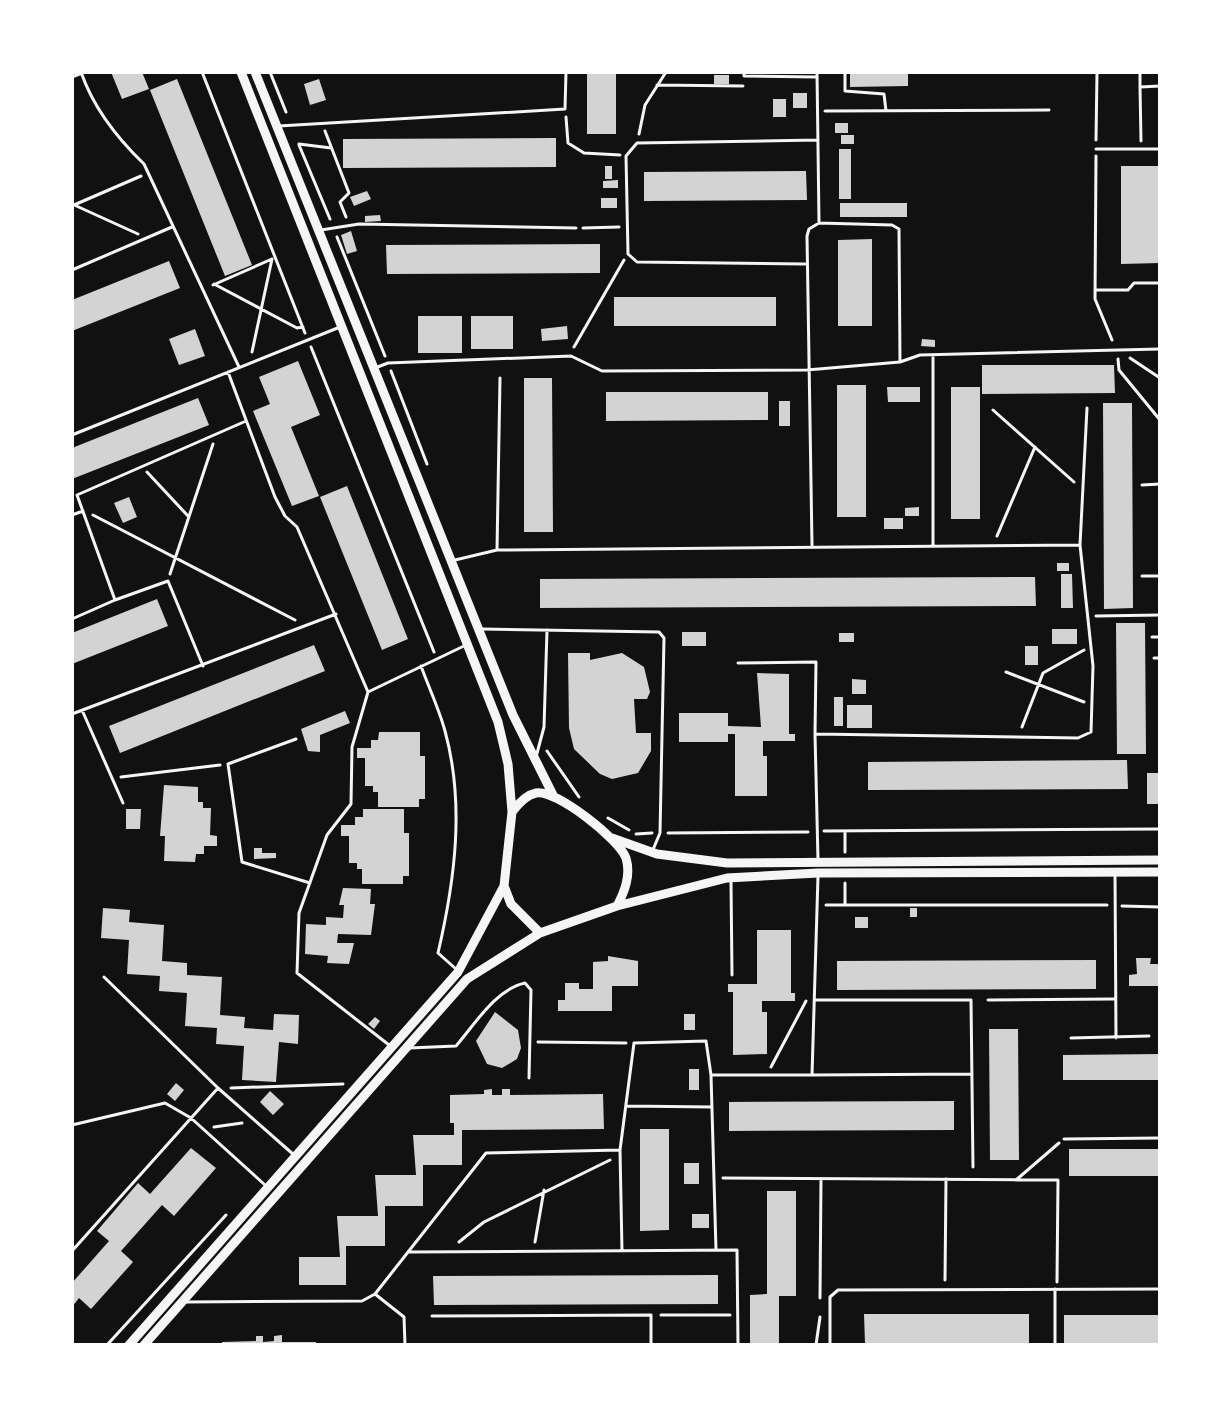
<svg xmlns="http://www.w3.org/2000/svg" width="1232" height="1417" font-family="'Source Sans 3',sans-serif">
<rect width="100%" height="100%" fill="#111"/>
<path fill="#d3d3d3" d="M111 72H142L149 89 122 99Z
M587 72H616V134H587Z
M850 72H908V86L850 87Z
M714 75H729V84H714Z
M177 79 252 265 225 276 150 90Z
M319 79 326 100 310 105 304 84Z
M793 93H807V108H793Z
M773 99H786V117H773Z
M835 123H848V133H835Z
M841 135H854V144H841Z
M556 138V167L343 168V139Z
M839 149H851V199H839Z
M605 166H612V179H605Z
M1121 166H1160V263L1121 264Z
M806 171 807 200 644 201V172Z
M618 180V188H603V181Z
M367 191 371 199 354 206 350 197Z
M601 198H617V208H601Z
M840 203H907V217H840Z
M380 215 381 221 365 222V216Z
M351 231 357 251 347 254 341 235Z
M872 239V326H838V240Z
M600 244V273L387 274 386 245Z
M169 261 180 288 72 331V300Z
M614 297H776V326H614Z
M418 316H462V353H418Z
M471 316H513V349H471Z
M567 326 568 339 542 341 541 329Z
M195 329 205 356 179 365 169 339Z
M922 339 935 340V347L921 346Z
M298 361 320 415 291 427 319 496 292 506 253 411 270 404 259 377Z
M982 365H1114L1115 393 982 394Z
M524 378H552L553 532H524Z
M837 385H866V517H837Z
M887 387H920V402H888Z
M951 387H980V519H951Z
M606 392H768V420L606 421Z
M198 398 209 425 72 479V448Z
M779 401H790V426H779Z
M1103 403H1132L1133 608 1104 609Z
M347 486 408 639 382 650 320 497Z
M129 497 137 517 123 523 114 503Z
M919 507V516H905V508Z
M884 518H903V529H884Z
M1057 563H1069V571H1057Z
M1061 574H1072L1073 608H1061Z
M1035 577 1036 606 540 608V579Z
M157 599 168 626 72 664V633Z
M1116 623H1145L1146 754H1117Z
M1052 629H1077V644H1052Z
M682 632H706V646H682Z
M839 633H854V642H839Z
M314 645 325 671 120 753 109 726Z
M1025 646H1038V665H1025Z
M568 653H590V660L622 653 644 667 650 692 647 699H634L636 733H651V751L638 773 612 779 600 774 574 749 569 728Z
M757 673 789 674V734H795V741H763V756H767V796H735V734H728V742H679V713H728V726L761 727Z
M852 679 866 680V694H852Z
M834 697H843V726H834Z
M847 705H872V728H847Z
M345 711 350 723 320 735V752L308 751 301 729Z
M379 732H420V756H425V799H419V807H378V792H373V786H365V758H357V748H371V740H378Z
M1127 760 1128 789 868 790V762Z
M1147 773H1160V804H1147Z
M164 785 198 787V802H203V808H211L210 835 217 836V846H204V854H196L195 862 164 861 165 836H160Z
M126 809H141L140 829H126Z
M363 809H404V833H409V876H403V884H362V869H357V863H349V836H341V825H355V817H363Z
M254 848H262V853H276V858L254 859Z
M343 888 371 889 370 904H375L371 935 338 934 337 943H354L349 964 327 963 328 956 305 954 306 924 326 925V917L343 918 344 905H339Z
M103 908 130 910 129 922 164 925 162 961 187 963V975L222 977 220 1015 245 1017 244 1028 273 1030 274 1014 299 1015 298 1044 279 1042 276 1082 242 1080 244 1046 216 1044 217 1028 185 1026 187 993 159 991 160 976 127 974 129 940 101 938Z
M910 908H917V917H910Z
M855 917H868V928H855Z
M757 930H791V993H795V1001H762V1012H767V1054L733 1055V992H728V984H757Z
M608 956 638 961V986H612V1011H558V1000H565V983H579V989H593V962L608 961Z
M1136 958H1151L1150 964H1160V986H1129V975L1137 974Z
M1096 960V989L837 990V961Z
M495 1012 518 1030 521 1048 517 1059 502 1068 487 1064 476 1041Z
M684 1014H695V1030H684Z
M375 1017 380 1021 374 1029 368 1024Z
M989 1029H1018L1019 1160H990Z
M1160 1054V1080H1063V1055Z
M689 1069H699V1090H689Z
M176 1083 184 1090 175 1101 167 1094Z
M492 1089V1095H502V1089H510V1095L603 1094 604 1129 462 1130V1165H423V1206H385V1246H346V1285H299V1257H340L337 1216H378L375 1175H416L413 1135H454V1123H450V1095L484 1094V1090Z
M270 1091 284 1104 273 1115 260 1102Z
M954 1101V1130L729 1131V1102Z
M640 1129H669V1230L640 1231Z
M191 1148 216 1168 174 1216 162 1205 121 1251 133 1262 91 1309 79 1298 72 1307V1283L109 1241 97 1231 138 1183 150 1194Z
M1069 1149H1160V1176H1069Z
M684 1163H699V1184H684Z
M767 1191H796V1296H779V1345H750V1295L767 1294Z
M692 1214H709V1228H692Z
M718 1275V1304L434 1305 433 1276Z
M864 1314H1029V1343L865 1344Z
M1064 1315H1160V1345L1064 1344Z
M282 1335V1342H316V1345H222V1342L256 1341V1336H263V1342L274 1341V1336Z"/>
<g fill="none" stroke-linecap="round" stroke-linejoin="round">
<path stroke="#f5f5f5" stroke-width="3" d="M202 72 305 333
M270 72 286 112
M845 72V91L884 94 886 111
M1140 72V87L1160 86
M657 85 743 86
M1140 87 1141 141
M825 111 1049 110
M566 117 568 143 584 153 620 155
M325 131 349 193 340 202 346 217
M639 134 645 105 666 72
M1096 140 1097 72
M299 144 331 148
M299 145 330 219
M1096 156 1095 299 1112 340
M72 204 138 234
M74 205 141 176
M583 228 619 227
M337 237 385 356
M214 284 297 328 303 327
M213 285 272 259
M1095 290H1128L1134 283H1160
M311 347 434 652
M574 347 624 260
M252 352 272 259
M1130 358 1160 378
M1118 359 1119 370 1160 420
M391 371 427 464
M993 410 1074 482
M147 472 188 516
M1142 485 1160 484
M93 515 295 620
M997 536 1035 447
M170 574 213 444
M1142 576H1160
M1096 616 1160 615
M1152 637H1160
M1154 658H1160
M1006 672 1084 702
M1022 727 1043 673 1084 650
M547 751 579 797
M121 777 220 765
M608 818 629 830
M824 831 1160 829
M845 831V852
M668 833 808 832
M636 834 652 833
M845 904V883
M826 905H1107
M1122 906 1160 907
M538 1042 626 1043
M771 1067 806 1001
M231 1088 343 1084
M214 1127 242 1123
M723 1178 1058 1180 1057 1282
M1016 1180 1059 1143
M459 1242 484 1222 610 1160
M535 1242 544 1190
M945 1280 946 1179
M820 1298 821 1179
M661 1315H730
M107 1345 226 1215
M816 1345 820 1317"/>
<path stroke="#f5f5f5" stroke-width="3" d="M81 72C93 107 117 138 144 164L239 367
M744 72V76L817 77
M72 77 82 73
M279 126 565 109 566 72
M1096 149H1160
M819 223 892 225 899 229 900 362
M321 230 359 224 576 228
M805 264 637 262 628 254 626 156 637 143 817 140
M72 270 172 227
M375 368 388 363 571 356 602 371 807 370 900 362 920 355 1160 349
M228 372 275 497 285 516 297 527 368 692 352 747 351 804 327 835 299 913 297 973 389 1045
M72 435 340 327
M72 515 83 511
M812 545 807 236 809 229 819 223 817 72
M933 545V355
M497 550 500 378
M455 560 497 550 1080 545
M115 600 168 581 203 666
M72 619 115 600 77 495 246 421
M482 629 659 632 664 638 660 833 652 852
M738 663 816 662 815 734
M421 666C429 688 439 709 445 731 465 804 455 880 438 953L456 969
M368 692 466 645
M82 710 123 803
M72 714 336 614
M296 739 228 764 242 862 310 883
M536 757 544 727 547 630
M818 860 815 734 1078 738 1091 732 1093 666 1080 545 1087 408
M1115 873 1116 1038
M818 876 812 1075 972 1074
M731 882 732 975
M104 977 218 1088 294 1155
M814 1000H971L973 1167
M988 1000 1114 999
M1071 1038 1149 1036
M409 1048 456 1046C475 1024 496 989 525 983L531 990 529 1078
M711 1075 716 1250
M626 1106 712 1107
M72 1125 165 1103 191 1118 265 1185
M1064 1139 1160 1138
M72 1251 218 1088
M622 1251 620 1150 634 1043 706 1041 711 1075H812
M409 1252 737 1250 738 1345
M1055 1289V1345
M375 1294 404 1317 405 1345
M186 1302 362 1301 375 1294 486 1153 620 1150
M432 1316 651 1315V1345
M830 1345V1297L838 1290 1160 1289"/>
<path stroke="#f5f5f5" stroke-width="9" d="M241 72 498 722 508 764 512 812 504 886 511 904 540 933
M255 72 513 715 553 795
M512 812C518 804 526 795 536 793 556 789 619 839 626 858 631 875 625 891 617 906
M612 838 657 854 727 863 1160 860
M129 1345 458 972 504 886
M144 1345 467 979 540 933 617 906 727 878 818 873 1160 872"/>
</g>
<rect width="1232" height="1417" fill="none" stroke="#ffffff" stroke-width="148"/>
</svg>
